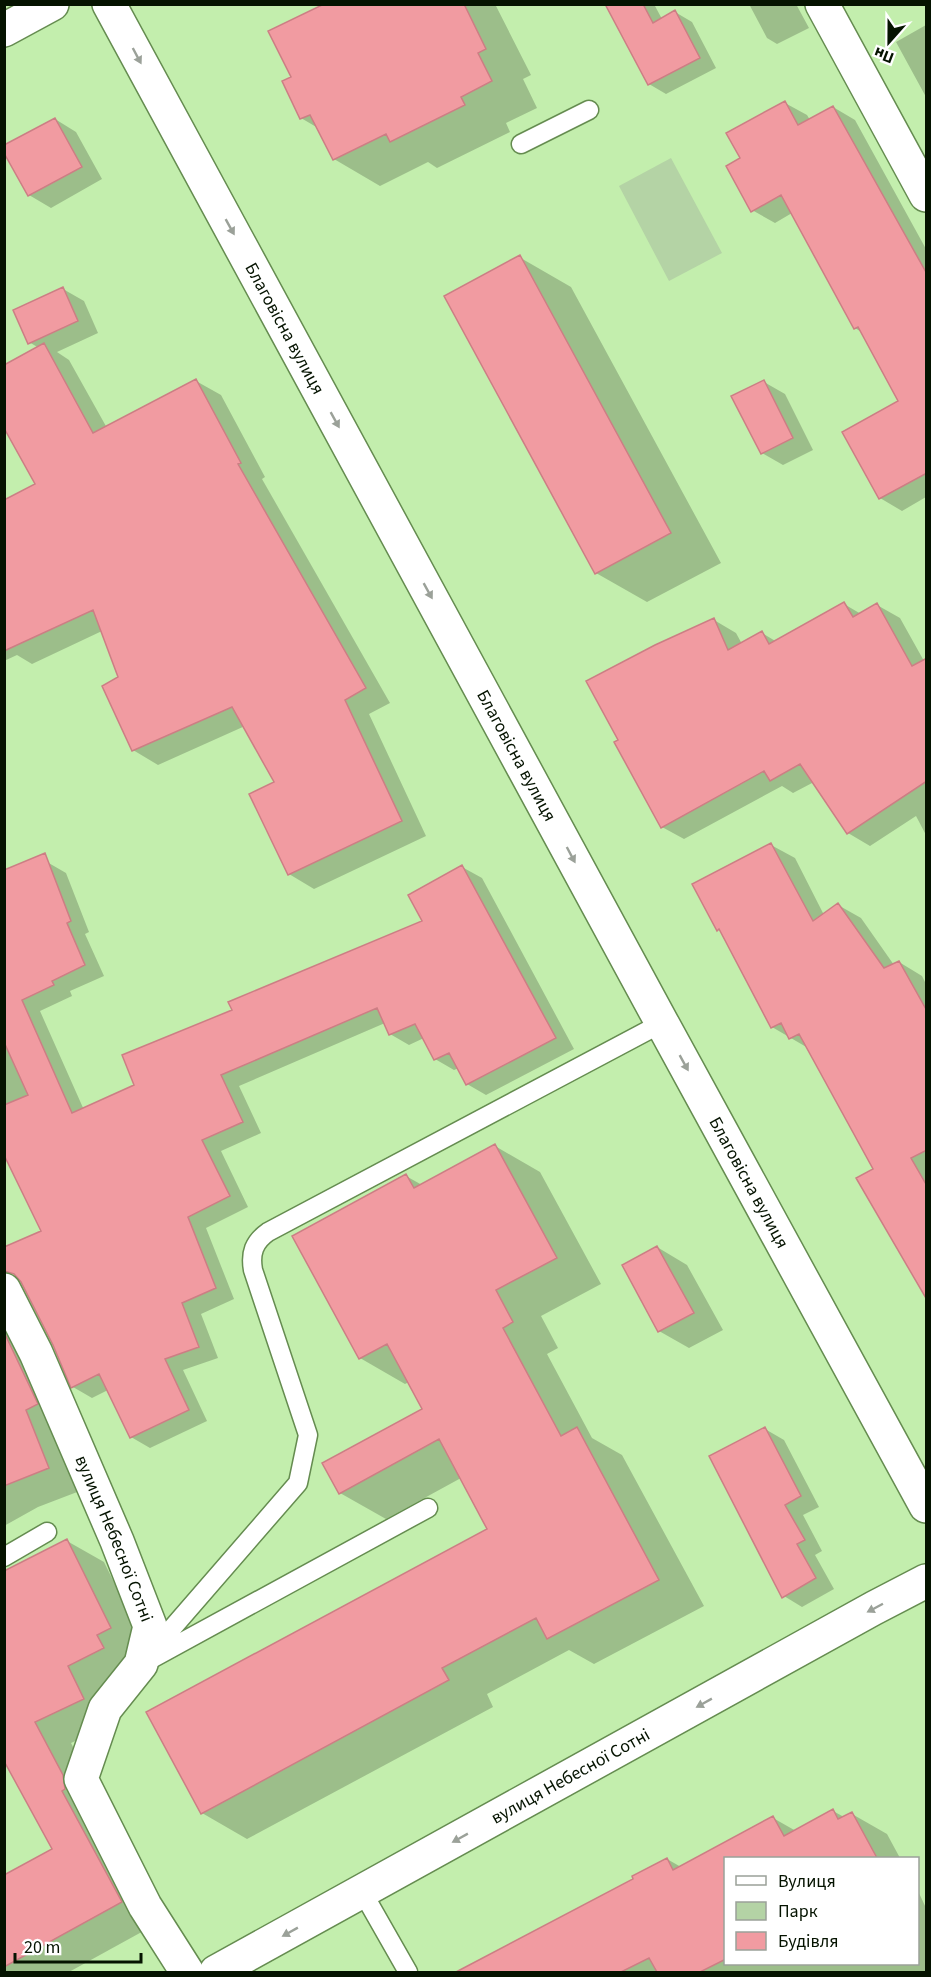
<svg xmlns="http://www.w3.org/2000/svg" width="931" height="1977" font-family="'Source Sans 3',sans-serif">
<rect width="100%" height="100%" fill="#c3eead"/>
<path fill="#b4d3a5" d="M671 158 722 253 669 281 619 186Z"/>
<path fill="#0003" d="M323 4H494L496 6 531 75 523 79 537 108 506 123 510 132 437 168 428 162 380 186 334 159 318 128 301 118 293 78Z
M623 4H652L655 6 662 19 675 12 692 22 716 68 666 94 649 84Z
M749 4H796L809 28 777 44 767 38Z
M926 25V97L896 42Z
M785 103 807 115 810 120 833 107 855 120 926 249V497L902 511 880 498 900 401 863 333 855 328 792 213 775 223 752 210 742 158Z
M55 119 76 132 102 179 51 208 29 195 4 150Z
M519 257 571 287 721 563 647 602 596 573Z
M63 289 84 301 98 333 57 352 69 360 107 428 196 381 221 395 265 477 262 479 390 703 369 714 426 836 314 889 289 874 276 782 245 726 158 765 133 750 120 678 102 631 32 664 17 655 4 661V569L37 485 39 348 29 342Z
M764 382 785 394 813 450 783 465 762 453Z
M844 604 861 614 877 605 900 618 924 661 926 659V835L916 816 870 846 848 833 814 782 793 793 782 786 684 839 662 827 714 620 736 633 742 644 762 633 777 642Z
M771 845 795 858 824 915 838 905 861 918 894 965 899 962 922 976 926 984V1286L875 1170 808 1048 772 1027 721 931 718 929Z
M47 862 66 873 89 932 85 934 104 976 70 991 72 996 40 1011 84 1110 136 1086 234 1011 424 921 462 867 482 878 574 1049 486 1095 467 1084 459 1068 454 1070 435 1059 424 1038 409 1045 390 1034 385 1023 239 1086 261 1133 221 1151 248 1207 206 1228 234 1299 201 1314 218 1358 183 1370 207 1421 150 1448 131 1437 108 1390 92 1398 73 1387 43 1231 4 1150V884Z
M495 1146 540 1172 601 1284 541 1316 558 1348 547 1354 592 1438 622 1455 704 1606 594 1664 569 1650 487 1694 493 1707 247 1839 202 1813 489 1529 461 1478 386 1519 340 1493 424 1409 409 1382 405 1384 360 1358 406 1176 422 1185Z
M657 1247 687 1265 723 1330 689 1348 659 1331Z
M4 1316 85 1489 38 1507 4 1526Z
M765 1429 784 1440 819 1507 803 1515 822 1551 815 1555 834 1589 802 1607 784 1596Z
M67 1541 104 1562 147 1649 103 1687 120 1720 71 1743 99 1797 158 1923 69 1972H4V1878L54 1850 4 1760Z
M833 1811 844 1817 852 1814 887 1834 900 1858H726V1964H918V1891L926 1908V1972H473L470 1967 635 1879 667 1859 681 1867 773 1818 796 1831Z"/>
<path fill="#f19ba1" stroke="#cc7e84" stroke-width="1.5" d="M324 4H464L486 49 478 53 492 81 461 97 465 105 390 142 386 134 333 160 310 115 300 119 282 81 291 77 268 31Z
M605 4H643L653 23 675 10 700 58 648 85Z
M785 101 798 125 833 106 927 274V473L879 499 842 432 898 401 858 327 854 329 781 195 751 212 726 166 740 158 726 133Z
M55 118 82 167 28 196 4 153V145Z
M520 255 671 533 595 574 444 296Z
M63 287 78 321 28 344 13 310Z
M44 343 93 433 196 379 241 463 238 464 366 688 345 700 402 821 288 875 249 794 274 782 232 707 132 751 102 686 118 677 93 610 4 651V500L35 484 4 428V365Z
M764 380 793 438 761 454 731 396Z
M844 602 853 617 877 603 912 666 927 658V781L847 834 800 764 770 781 764 771 661 828 614 742 618 740 586 681 655 645 714 618 728 650 762 631 769 644Z
M771 843 813 921 838 903 884 968 899 961 927 1011V1150L911 1158 927 1186V1300L856 1178 873 1169 799 1034 789 1039 781 1023 771 1028 719 929 717 931 692 884Z
M45 853 71 921 67 923 85 965 52 981 54 985 22 1000 72 1113 134 1085 122 1055 232 1010 228 1002 422 921 408 895 462 865 556 1038 466 1085 449 1053 434 1060 415 1024 389 1035 377 1008 221 1075 243 1122 202 1140 230 1196 188 1217 216 1288 182 1303 199 1347 165 1359 189 1410 130 1438 99 1374 71 1388 53 1345 21 1282 14 1274 4 1271V1247L41 1231 4 1155V1105L28 1095 4 1042V870Z
M495 1144 557 1258 496 1290 513 1322 503 1328 561 1436 577 1427 659 1580 547 1639 536 1618 442 1668 449 1680 201 1814 146 1712 487 1529 439 1439 339 1494 322 1463 422 1409 387 1344 359 1359 292 1236 406 1174 414 1188Z
M657 1246 694 1313 658 1332 622 1265Z
M4 1332 38 1404 26 1410 49 1468 4 1486Z
M765 1427 801 1496 785 1505 805 1540 797 1544 816 1578 782 1598 709 1456Z
M67 1539 111 1628 97 1635 104 1648 68 1666 84 1699 35 1722 63 1775 65 1789 62 1791 122 1902 4 1967V1875L52 1849 4 1761V1571Z
M833 1809 838 1819 852 1812 877 1858H726V1959L700 1972H657L649 1958 621 1972H456L633 1879 632 1876 667 1858 673 1870 773 1816 784 1836Z"/>
<g fill="none" stroke-linecap="round" stroke-linejoin="round">
<g stroke="#658c50" stroke-width="21">
<path id="service" d="M521 144 589 110
M4 1557 47 1532
M148 1656 298 1483 308 1435 253 1270C250 1253 254 1242 268 1232L662 1023
M153 1658 428 1508
M363 1893 408 1972"/>
</g>
<g stroke="#658c50" stroke-width="36">
<g id="minor">
<path d="M822 4 926 195"/>
<path d="M4 30 52 4"/>
<path id="s1" d="M4 1290 36 1353 117 1541 150 1626 141 1664 105 1709 81 1779 145 1906 187 1972"/>
</g>
</g>
<g stroke="#658c50" stroke-width="36">
<g id="tertiary">
<path id="s2" d="M216 1972 874 1608 926 1581"/>
</g>
</g>
<g stroke="#658c50" stroke-width="36">
<g id="secondary">
<path id="s3" d="M109 4 662 1023 926 1506"/>
</g>
</g>
<use href="#service" stroke="#fff" stroke-width="18"/>
<use href="#minor" stroke="#fff" stroke-width="33"/>
<use href="#tertiary" stroke="#fff" stroke-width="33"/>
<use href="#secondary" stroke="#fff" stroke-width="33"/>
</g>
<defs><path id="oneway-solid" d="M-6-.8H1V-3.2L6.5 0L1 3.2V.8H-6Z" transform="scale(1.5)"/></defs>
<g fill="#9ba199">
<use href="#oneway-solid" transform="translate(137 56) rotate(62)"/>
<use href="#oneway-solid" transform="translate(230 227) rotate(61)"/>
<use href="#oneway-solid" transform="translate(335 420) rotate(61)"/>
<use href="#oneway-solid" transform="translate(428 591) rotate(61)"/>
<use href="#oneway-solid" transform="translate(571 855) rotate(62)"/>
<use href="#oneway-solid" transform="translate(684 1063) rotate(61)"/>
<use href="#oneway-solid" transform="translate(875 1608) rotate(152)"/>
<use href="#oneway-solid" transform="translate(704 1703) rotate(151)"/>
<use href="#oneway-solid" transform="translate(460 1838) rotate(151)"/>
<use href="#oneway-solid" transform="translate(290 1932) rotate(151)"/>
</g>
<g text-anchor="middle" stroke-width="5" stroke-linejoin="round" paint-order="stroke">
<g font-size="18" fill="#051300" stroke="#fff">
<text dy="6" stroke="none"><textPath href="#s3" startOffset="369">Благовісна вулиця</textPath></text>
<text dy="6" stroke="none"><textPath href="#s3" startOffset="855">Благовісна вулиця</textPath></text>
<text dy="6" stroke="none"><textPath href="#s3" startOffset="1341">Благовісна вулиця</textPath></text>
<text dy="6" stroke="none"><textPath href="#s1" startOffset="272">вулиця Небесної Сотні</textPath></text>
<text dy="6" stroke="none"><textPath href="#s2" startOffset="405">вулиця Небесної Сотні</textPath></text>
</g>
</g>
<rect width="931" height="1977" fill="none" stroke="#051300" stroke-width="12"/>
<rect x="724" y="1857" width="195" height="108" fill="#ffffff" stroke="#9ba199" stroke-width="1.5"/>
<rect x="736" y="1876" width="30" height="9" fill="#ffffff" stroke="#9ba199" stroke-width="1.5"/>
<text x="778" y="1887" font-size="18" fill="#051300">Вулиця</text>
<rect x="736" y="1902" width="30" height="18" fill="#b4d3a5" stroke="#9ba199" stroke-width="1.5"/>
<text x="778" y="1917" font-size="18" fill="#051300">Парк</text>
<rect x="736" y="1932" width="30" height="18" fill="#f19ba1" stroke="#9ba199" stroke-width="1.5"/>
<text x="778" y="1947" font-size="18" fill="#051300">Будівля</text>
<g transform="translate(889 42) rotate(201)" stroke="#ffffff" stroke-width="4.5" paint-order="stroke">
<path d="M0-4.5L10 22L0 15L-10 22Z" fill="#051300"/>
<text y="-9" font-size="16" font-weight="bold" text-anchor="middle" fill="#051300">Пн</text>
</g>
<path d="M15 1953v9h126v-9" fill="none" stroke="#051300" stroke-width="3"/>
<text x="24" y="1953" font-size="18" fill="#051300" stroke="#ffffff" stroke-width="4.5" paint-order="stroke">20 m</text>
</svg>
